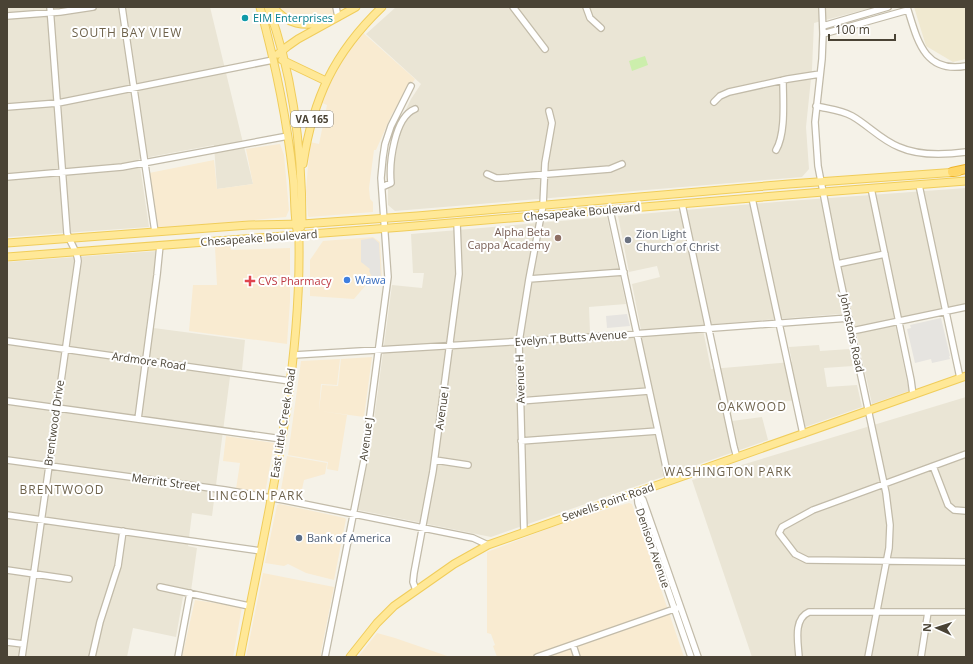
<svg xmlns="http://www.w3.org/2000/svg" width="973" height="664" font-family="'Open Sans',sans-serif">
<rect width="100%" height="100%" fill="#f5f2e8"/>
<path fill="#eae5d5" d="M7 7H210L253 184 217 189 214 145 139 159 149 227 7 237Z
M396 7H875L814 23 812 69 806 127 809 169 802 177 395 211 388 205V167L394 134 411 99 421 84 366 34Z
M966 188V304L894 319 909 391 872 404 852 313 702 325 711 369 792 362 789 347 819 345 820 351 850 349 853 366 824 368 827 387 857 385 862 407 805 427 800 400 760 403 761 409 731 411 732 421 762 417 768 440 491 537 358 510 370 450 392 285 422 288 424 273H413L411 234 607 217 626 304 589 307 590 333 641 330 632 284 660 277 657 266 629 272 618 216 788 201Z
M157 251 146 327 245 340 242 370 231 369 212 516 192 513 188 546 197 548 191 591H184L176 637 133 628 127 657H7V262Z
M966 397V657H752L692 480Z"/>
<path fill="#f9ebd1" d="M278 7H345L330 16 306 21 292 20Z
M361 31 415 79 392 114 376 150H374L369 188 370 199 373 202V212L309 217 308 216 306 191 310 142 319 144 327 105 320 102 338 65Z
M280 144 284 155 289 210 286 217 157 229 149 173 214 160 217 189 253 184 246 149Z
M373 237 380 242 382 279H371L354 299 310 296V260L323 241Z
M230 246 231 250 290 248V301L287 344 189 331 193 285H217L215 247Z
M372 357 364 417 320 411 347 415 338 471 327 469 328 462 288 455 301 361 340 359 337 385 321 384 319 411 322 385 338 386 341 359Z
M226 436 274 443 265 494 236 489 240 463 223 461Z
M287 456 327 463 325 474 304 480 300 499 280 495Z
M629 503 632 504 684 657H497L493 646 495 645 491 634 487 633V552L573 519Z
M280 504 345 518 346 519 334 580 306 573 288 564 284 566 265 563 277 505Z
M263 573 334 587 321 652V657H246Z
M195 600 242 607 233 657H182Z
M377 633 395 638 450 657H358Z"/>
<path fill="#f0e9d0" d="M914 7H966V59L953 62 926 46Z"/>
<path fill="#cceeac" d="M645 56 648 65 632 71 629 61Z"/>
<path fill="#e6e4e0" d="M373 238 379 243 381 278 373 279 369 271 370 269 361 262V240Z
M627 314 630 326 607 328 606 316Z
M941 318 950 356H949L950 359 932 363 931 359 915 363 907 329 911 328 910 325Z"/>
<g fill="none" stroke-linecap="round" stroke-linejoin="round">
<g stroke="#c2bba9" stroke-width="8">
<path id="minor" d="M122 7 155 232
M336 7 338 17
M513 7 545 49
M586 7 590 18 601 28
M822 7 823 34 822 59 815 122 818 166 837 264 886 493 890 525 889 548 868 657
M907 7C917 38 923 74 966 66
M7 16 60 12 93 7
M823 26 888 7
M823 34 908 10
M714 102 720 96 729 92 788 79 820 74
M816 106C828 109 841 110 852 116 868 125 881 140 899 147 919 156 944 155 966 152
M7 107 58 103 273 60
M776 150C786 133 783 100 783 80
M487 174 496 178H500L610 169 622 164
M7 177 122 167 288 136
M919 185 960 378
M382 187 391 183C389 164 394 117 415 109
M871 188 911 380 913 395
M752 198 803 434
M682 204 734 447 736 454 740 456
M610 210 669 481
M837 264 885 254
M529 279 624 272
M852 331 966 307
M7 341 290 381
M294 355 592 337 849 318
M7 401 282 439
M520 401 649 391
M138 419 157 275 160 245
M521 441 658 431
M966 454 813 510 782 527 779 533 795 554 807 560 966 562
M7 460 225 490 284 500 473 538 488 545
M435 460 468 465
M933 466 948 505 954 510 966 511
M637 492 643 500 698 657
M637 492 638 503 691 657
M7 515 261 551
M524 532 519 342 529 279 543 205 545 163 552 123 549 111
M7 570 69 579
M160 587 249 606
M416 590 413 582 414 573 433 471 459 274 457 223
M7 642 23 644
M573 645 577 657
M22 657 78 261C77 250 70 243 67 233L50 7
M92 657 100 622 118 566 123 531
M178 657 190 593
M325 657 364 460 388 277 381 178 383 157 385 144 391 126 411 86
M537 657 677 608
M799 657C798 642 793 619 809 612H966
M921 657 928 612"/>
</g>
<g stroke="#f0cd5b" stroke-width="9">
<path id="major" d="M268 7C294 76 302 151 302 224L301 227
M273 7C288 25 303 27 325 22
M278 54 288 46 298 39 356 7
M282 60 326 81
M303 164C313 98 334 53 382 7
M7 243 249 225 302 224 417 216 789 184 958 172
M7 257 403 227 823 192 966 181
M240 657C266 520 301 382 299 242 299 235 296 229 296 222 294 207 295 191 293 176 287 119 275 62 260 7
M350 657 377 623 394 606 454 564 488 545 966 376"/>
</g>
<g stroke="#eeb329" stroke-width="10">
<path id="highway" d="M952 172 966 169"/>
</g>
<use href="#minor" stroke="#fff" stroke-width="5.5"/>
<use href="#major" stroke="#ffe897" stroke-width="7"/>
<use href="#highway" stroke="#ffd769" stroke-width="8"/>
</g>
<circle fill="#0f9aa8" stroke="#fff" stroke-width="1.5" cx="245" cy="18" r="4"/>
<circle fill="#8d6e63" stroke="#fff" stroke-width="1.5" cx="558" cy="238" r="4"/>
<circle fill="#6b7280" stroke="#fff" stroke-width="1.5" cx="628" cy="240" r="4"/>
<circle fill="#3f7fe0" stroke="#fff" stroke-width="1.5" cx="347" cy="280" r="4"/>
<path fill="#e0444e" stroke="#fff" stroke-width="1.5" d="M248 275h4v4h4v4h-4v4h-4v-4h-4v-4h4z"/>
<circle fill="#5c6f8a" stroke="#fff" stroke-width="1.5" cx="299" cy="538" r="4"/>
<g text-anchor="middle" stroke-width="4" stroke-linejoin="round" paint-order="stroke">
<rect fill="#fff" stroke="#807b72" stroke-width="1" x="291" y="111" width="42" height="16" rx="3"/>
<g font-size="10" font-weight="bold" fill="#4a4335">
<text x="312" y="123">VA 165</text>
</g>
<g font-size="11" fill="#0d838f" stroke="#fff" text-anchor="start">
<text x="253" y="22">EIM Enterprises</text>
</g>
<g font-size="11" fill="#4a4335" stroke="#fff">
<text transform="translate(582 212) rotate(-5)" y="4">Chesapeake Boulevard</text>
<text transform="translate(259 238) rotate(-4)" y="4">Chesapeake Boulevard</text>
<text transform="translate(852 333) rotate(78)" y="4">Johnstons Road</text>
<text transform="translate(571 338) rotate(-4)" y="4">Evelyn T Butts Avenue</text>
<text transform="translate(149 361) rotate(8)" y="4">Ardmore Road</text>
<text transform="translate(520 379) rotate(-92)" y="4">Avenue H</text>
<text transform="translate(442 408) rotate(-82)" y="4">Avenue I</text>
<text transform="translate(54 423) rotate(-82)" y="4">Brentwood Drive</text>
<text transform="translate(283 423) rotate(-81)" y="4">East Little Creek Road</text>
<text transform="translate(366 439) rotate(-82)" y="4">Avenue J</text>
<text transform="translate(166 482) rotate(8)" y="4">Merritt Street</text>
<text transform="translate(608 502) rotate(-19)" y="4">Sewells Point Road</text>
<text transform="translate(653 548) rotate(71)" y="4">Denison Avenue</text>
</g>
<g font-size="11" fill="#785e54" stroke="#fff" text-anchor="end">
<text x="550" y="236">Alpha Beta<tspan x="550" dy="13">Cappa Academy</tspan></text>
</g>
<g font-size="11" fill="#5b616d" stroke="#fff" text-anchor="start">
<text x="636" y="238">Zion Light<tspan x="636" dy="13">Church of Christ</tspan></text>
</g>
<g font-size="11" fill="#366cbe" stroke="#fff" text-anchor="start">
<text x="355" y="284">Wawa</text>
</g>
<g font-size="11" fill="#be3a42" stroke="#fff" text-anchor="start">
<text x="258" y="285">CVS Pharmacy</text>
</g>
<g font-size="11" fill="#4e5e75" stroke="#fff" text-anchor="start">
<text x="307" y="542">Bank of America</text>
</g>
<g font-size="12" letter-spacing="1" fill="#6e624b" stroke="#fff">
<text x="127" y="37">SOUTH BAY VIEW</text>
<text x="752" y="411">OAKWOOD</text>
<text x="728" y="476">WASHINGTON PARK</text>
<text x="62" y="494">BRENTWOOD</text>
<text x="256" y="500">LINCOLN PARK</text>
</g>
</g>
<rect width="973" height="664" fill="none" stroke="#4a4335" stroke-width="16"/>
<g transform="translate(937 628) rotate(273)" stroke="#ffffff" stroke-width="3" paint-order="stroke">
<path d="M0-3L7 15L0 10L-7 15Z" fill="#4a4335"/>
<text y="-6" font-size="11" font-weight="bold" text-anchor="middle" fill="#4a4335">N</text>
</g>
<path d="M829 34v6h66v-6" fill="none" stroke="#4a4335" stroke-width="2"/>
<text x="835" y="34" font-size="12" fill="#4a4335" stroke="#ffffff" stroke-width="3" paint-order="stroke">100 m</text>
</svg>
